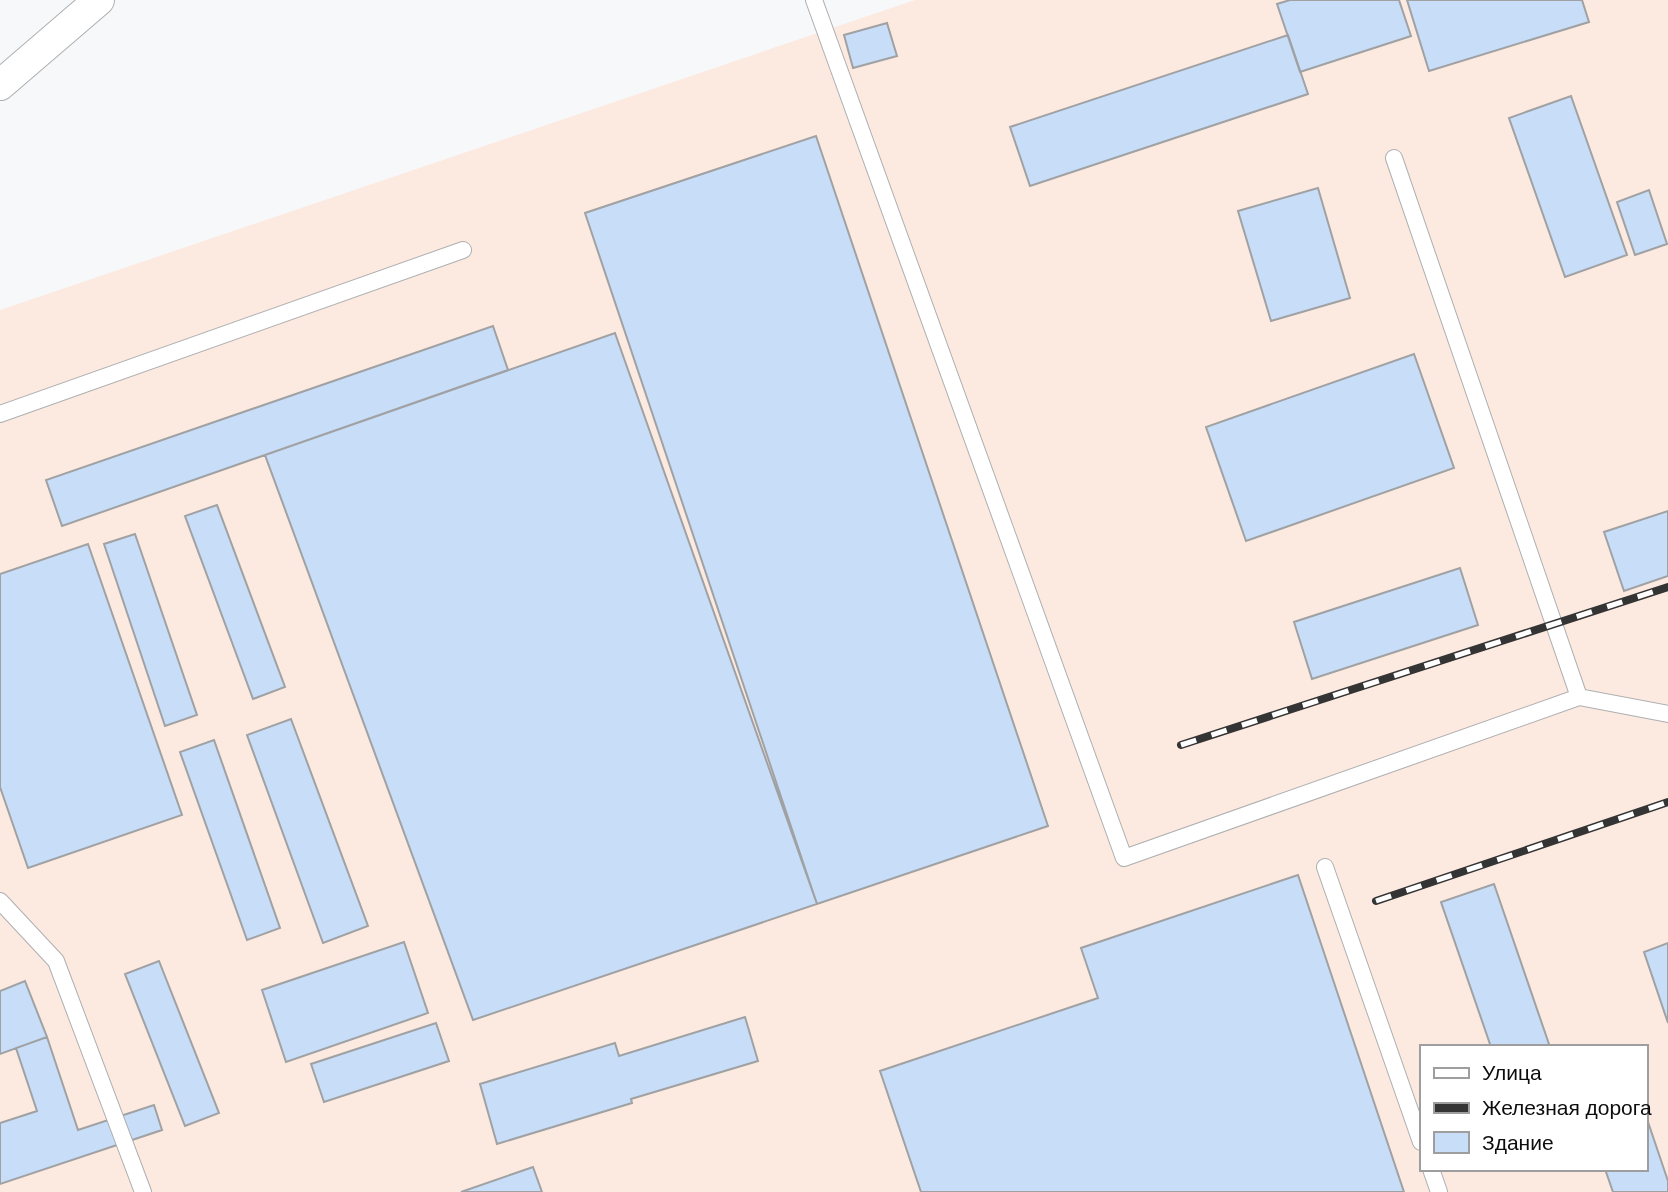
<svg xmlns="http://www.w3.org/2000/svg" width="1668" height="1192" font-family="'DM Sans',sans-serif">
<rect width="100%" height="100%" fill="#f7f8f9"/>
<path fill="#fceae0" fill-rule="evenodd" d="M915 0H1668V1192H0V310ZM1421 1047H1645V1169H1421Z"/>
<path fill="#c7ddf8" stroke="#a0a1a3" stroke-width="2" d="M1290 0H1399L1411 36 1300 72 1277 4Z
M1407 0H1582L1589 22 1429 71Z
M887 23 897 56 853 68 844 35Z
M1288 35 1308 94 1030 186 1010 127Z
M1571 96 1627 255 1565 277 1509 118Z
M816 136 1048 826 817 904 585 213Z
M1318 188 1350 298 1271 321 1238 211Z
M1649 190 1667 244 1635 255 1617 202Z
M493 326 508 370 62 526 46 480Z
M615 333 817 904 473 1020 265 455Z
M1414 354 1454 468 1246 541 1206 427Z
M217 505 285 687 253 699 185 516Z
M1668 511V576L1624 591 1604 532Z
M135 534 197 715 165 726 104 544Z
M88 544 182 815 28 868 0 787V574Z
M1460 568 1478 625 1312 679 1294 622Z
M291 719 368 926 323 943 247 735Z
M214 740 280 928 247 940 180 752Z
M1298 875 1404 1192H921L880 1071 1098 998 1081 948Z
M1494 884 1550 1047H1491L1441 902Z
M404 942 428 1013 286 1062 262 990Z
M1668 943V1023L1644 952Z
M159 961 219 1113 185 1126 125 974Z
M25 981 47 1037 0 1054V991Z
M745 1017 758 1061 631 1099 632 1103 497 1144 480 1084 615 1043 619 1056Z
M436 1023 449 1061 324 1102 311 1064Z
M47 1037 78 1130 154 1105 162 1130 0 1184V1123L37 1111 16 1048Z
M1645 1113 1668 1181V1192H1613L1605 1169H1645Z
M533 1167 542 1192H461Z"/>
<g fill="none" stroke-linecap="round" stroke-linejoin="round">
<g stroke="#aeafb0" stroke-width="18">
<path id="service" d="M814 0 1124 858 1579 697 1394 158
M0 414 463 250
M1579 697 1668 714
M1325 867 1421 1142
M0 901 56 961 143 1192
M1431 1169 1439 1192"/>
</g>
<g stroke="#aeafb0" stroke-width="32">
<path id="minor" d="M0 85 99 0"/>
</g>
<use href="#service" stroke="#fff" stroke-width="16"/>
<use href="#minor" stroke="#fff" stroke-width="30"/>
<g stroke="#343435" stroke-width="8">
<path id="rail" d="M1181 745 1668 587
M1376 901 1668 802"/>
</g>
<use href="#rail" stroke="#fff" stroke-width="5" stroke-dasharray="16" stroke-linecap="butt"/>
</g>
<rect x="1420" y="1045" width="228" height="126" fill="#ffffff" stroke="#9e9e9f" stroke-width="2"/>
<rect x="1434" y="1068" width="35" height="10" fill="#ffffff" stroke="#9e9e9f" stroke-width="2"/>
<text x="1482" y="1080" font-size="21" fill="#0d0d0e">Улица</text>
<rect x="1434" y="1103" width="35" height="10" fill="#343435" stroke="#9e9e9f" stroke-width="2"/>
<text x="1482" y="1115" font-size="21" fill="#0d0d0e">Железная дорога</text>
<rect x="1434" y="1132" width="35" height="21" fill="#c7ddf8" stroke="#9e9e9f" stroke-width="2"/>
<text x="1482" y="1150" font-size="21" fill="#0d0d0e">Здание</text>
</svg>
